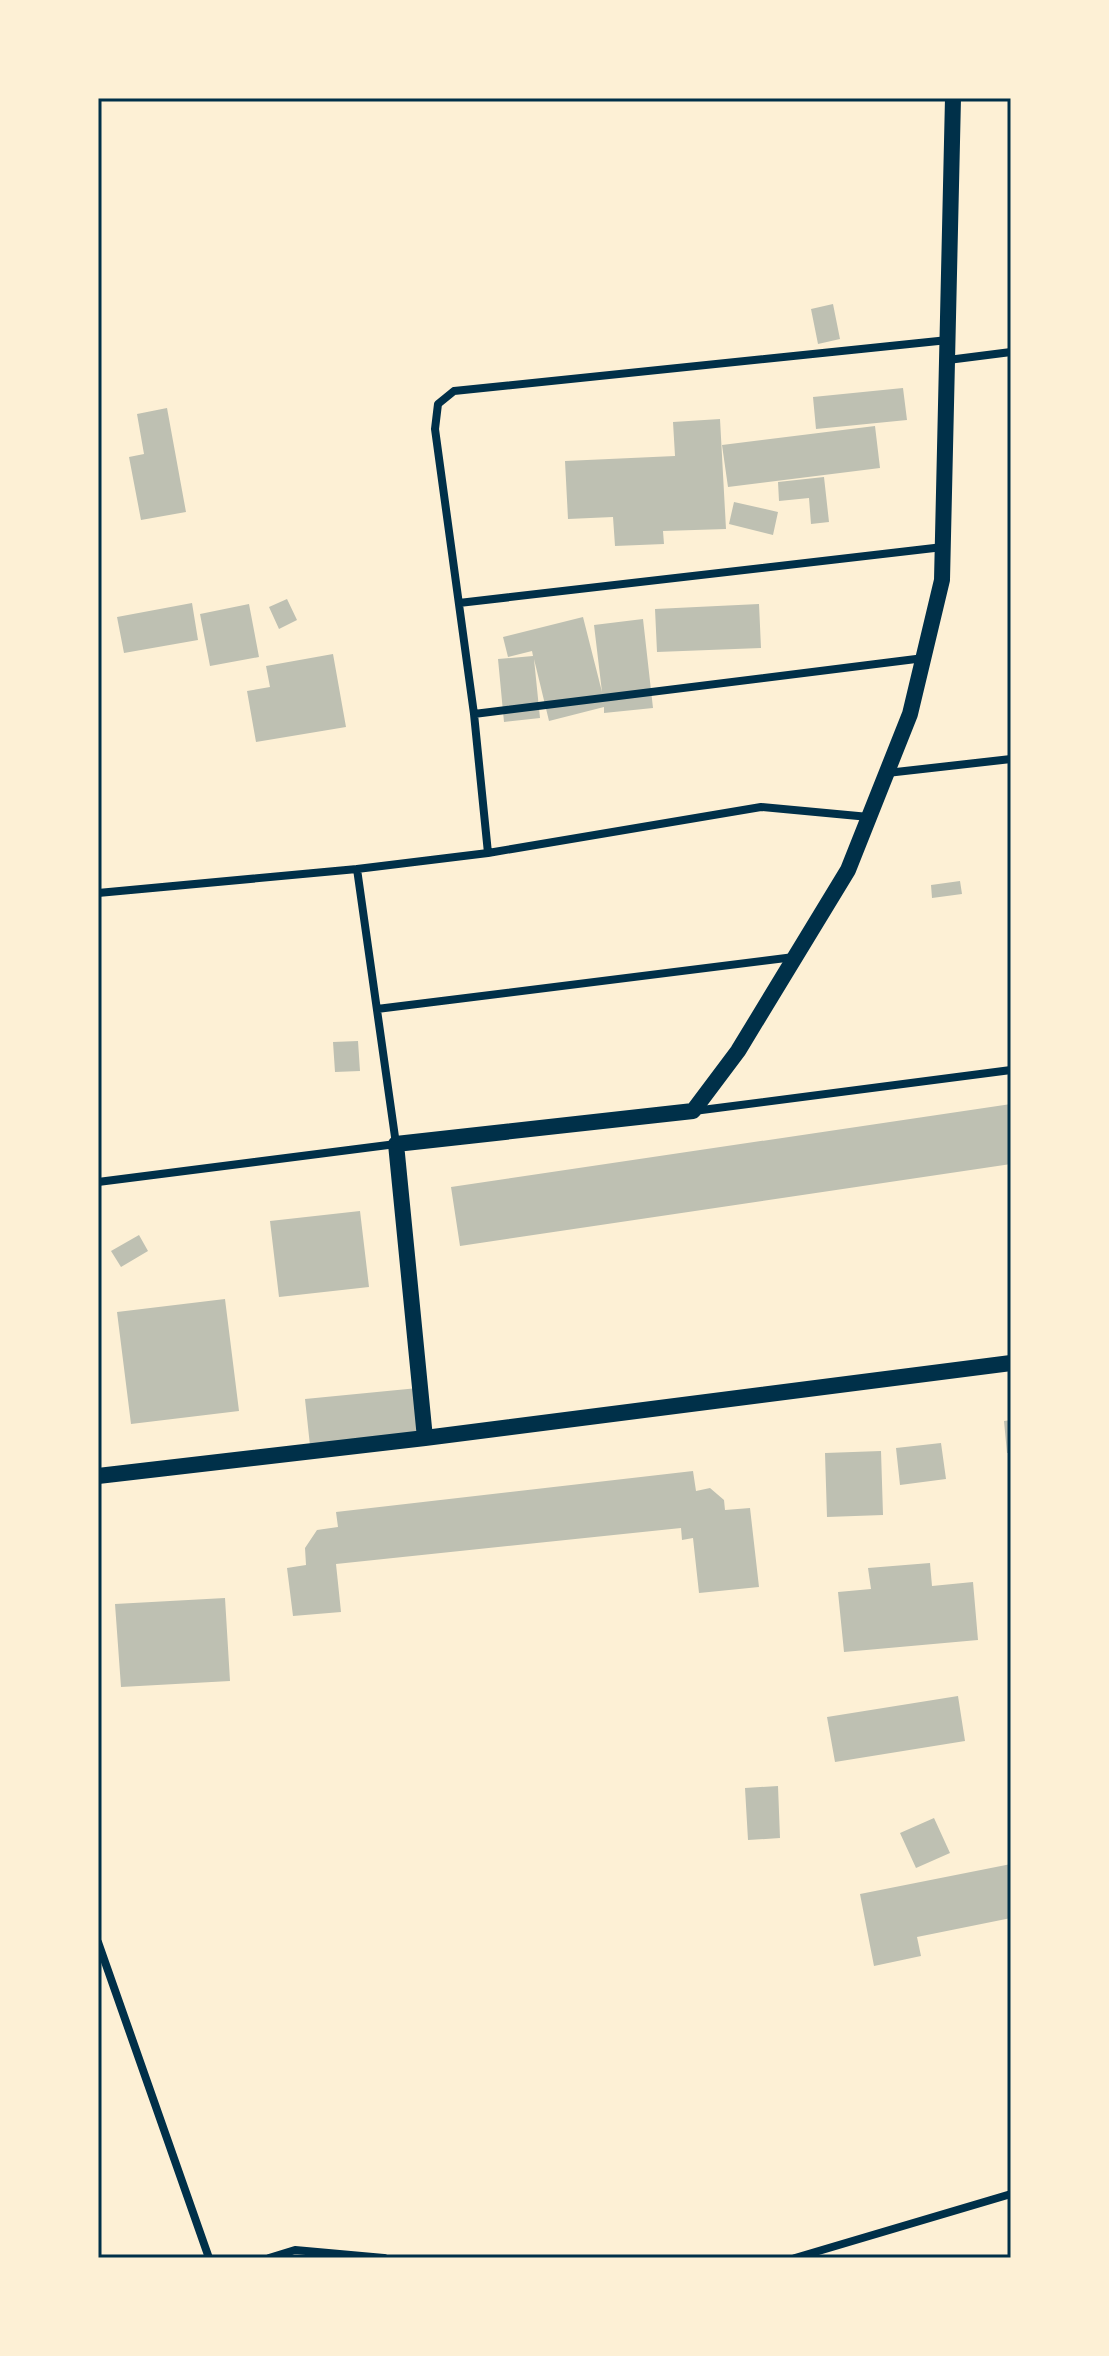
<svg xmlns="http://www.w3.org/2000/svg" width="1109" height="2356" font-family="'Asap Condensed',sans-serif">
<rect width="100%" height="100%" fill="#fdf0d5"/>
<path fill="#bec0b2" d="M833 304 840 339 818 344 811 309Z
M903 388 907 420 816 429 813 397Z
M167 408 186 512 141 520 129 457 144 454 137 414Z
M720 419 726 529 663 531 664 544 615 546 613 517 568 519 565 461 675 456 673 422Z
M875 426 880 468 728 487 722 445Z
M824 477 829 522 811 524 809 498 779 501 778 482Z
M734 502 778 512 773 535 729 524Z
M287 599 297 620 279 629 269 607Z
M192 603 198 640 124 653 117 617Z
M249 604 259 657 210 666 200 614Z
M759 604 761 648 657 652 655 609Z
M583 617 602 692 594 625 643 619 653 708 604 713V707L549 721 534 659 540 718 504 722 498 659 533 656 532 651 508 657 503 637Z
M333 654 346 727 256 742 247 691 270 687 266 666Z
M960 881 962 894 932 898 931 885Z
M358 1041 360 1071 335 1072 333 1042Z
M1011 1104V1164L460 1246 451 1187Z
M360 1211 369 1287 279 1297 270 1221Z
M139 1235 148 1251 121 1267 111 1251Z
M225 1299 239 1411 131 1424 117 1312Z
M418 1388 423 1444 311 1455 305 1399Z
M1011 1420V1453H1007L1004 1421Z
M941 1443 946 1479 900 1485 896 1448Z
M881 1451 883 1515 827 1517 825 1453Z
M693 1471 696 1491 710 1488 724 1500 725 1510 750 1508 759 1587 699 1593 693 1538 682 1540 681 1528 336 1564 341 1612 293 1616 287 1568 306 1565 305 1548 317 1530 338 1527 336 1512Z
M930 1563 932 1586 973 1582 978 1640 844 1652 838 1592 871 1589 868 1568Z
M225 1598 230 1681 121 1687 115 1604Z
M958 1696 965 1741 835 1762 827 1717Z
M778 1786 780 1838 748 1840 745 1788Z
M934 1818 950 1853 916 1868 900 1833Z
M1011 1864V1918L917 1937 921 1956 874 1966 860 1894Z"/>
<g fill="none" stroke-linecap="round" stroke-linejoin="round">
<path stroke="#003049" stroke-width="8" d="M948 360 1011 352
M459 603 943 547
M474 714 924 658
M887 773 1011 759
M488 853 474 714 435 429 438 404 454 391 948 340
M98 893 357 869 488 853 761 807 869 817
M377 1009 794 957
M694 1111 1011 1070
M98 1182 396 1144 357 869
M98 1942 209 2258
M269 2258 295 2250 384 2258
M795 2258 1011 2194"/>
<path stroke="#003049" stroke-width="16" d="M425 1438 396 1144 693 1111 738 1051 848 870 910 714 942 580 953 98
M98 1476 425 1438 1011 1363"/>
</g>
<rect width="1109" height="2356" fill="none" stroke="#fdf0d5" stroke-width="200"/>
<rect x="100" y="100" width="909" height="2156" fill="none" stroke="#003049" stroke-width="3"/>
</svg>
